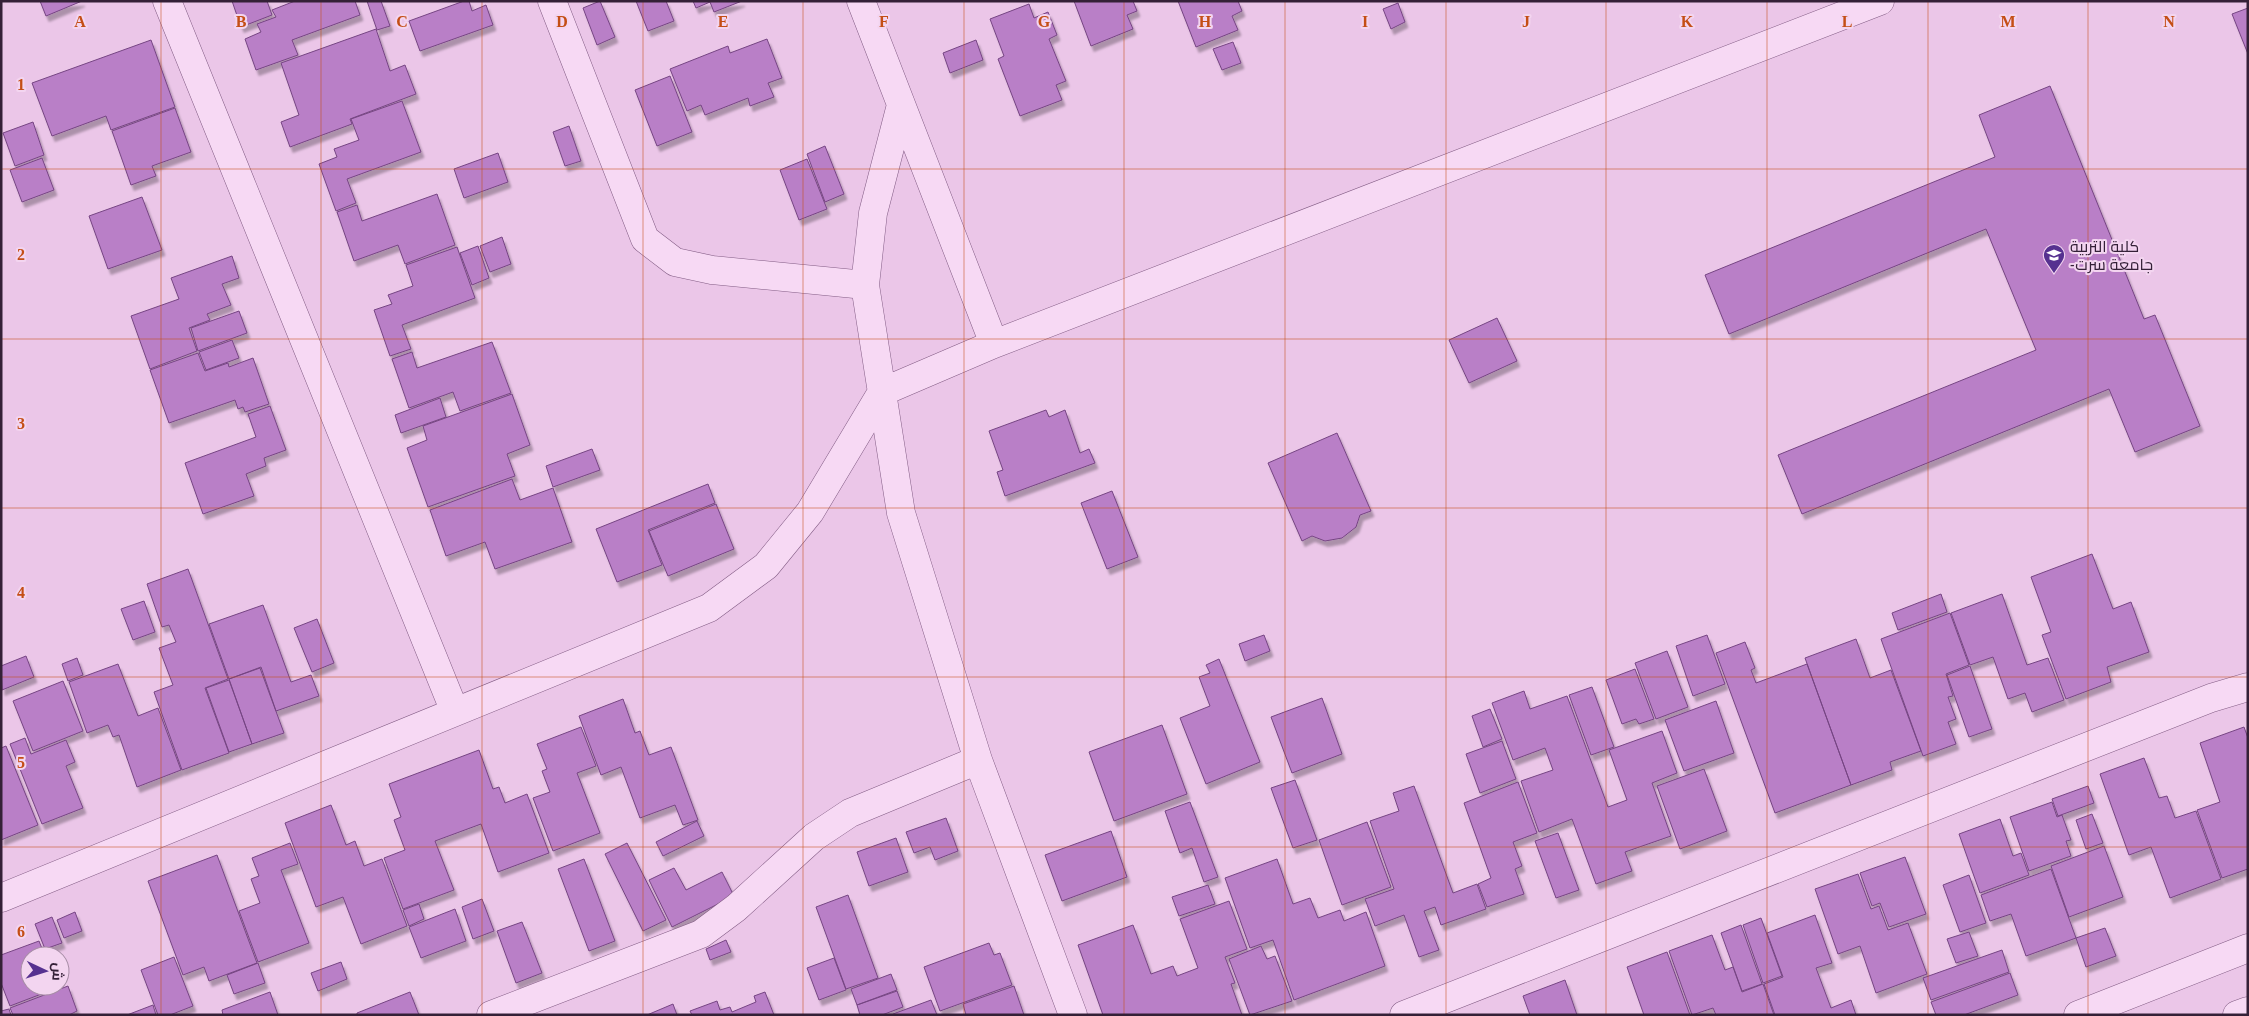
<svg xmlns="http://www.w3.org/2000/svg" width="2249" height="1016" font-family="'Times New Roman',Cairo,serif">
<defs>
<filter id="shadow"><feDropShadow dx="3" dy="5.5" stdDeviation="1" flood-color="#0004"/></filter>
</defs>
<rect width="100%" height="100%" fill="#ebc6e8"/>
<path fill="#b97fc7" stroke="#764583" filter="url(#shadow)" d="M40 1H82L46 16Z
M232 1H267L272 15 241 27Z
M295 1H355L360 15 292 40 298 55 256 70 245 39 261 32 257 24 276 17 272 10Z
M367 1H381L390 26 377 30Z
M464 1H469L472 11 486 5 493 25 420 51 409 21Z
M600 1 615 37 597 45 583 8Z
M636 1H666L674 21 648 31Z
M693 1H742L714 12 710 2 696 8Z
M1074 1H1133L1137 11 1127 15 1133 29 1091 46Z
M1178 1H1238L1242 11 1232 16 1238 30 1196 47Z
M1398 3 1405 22 1391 29 1383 9Z
M1029 4 1034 18 1048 12 1057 35 1049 39 1066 81 1056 85 1062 100 1020 116 998 59 1004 56 990 19Z
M2248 8V54L2232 14Z
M376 29 390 71 405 65 416 94 350 119 352 124 290 147 281 122 299 115 281 63Z
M767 39 782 78 768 83 774 97 750 106 748 98 705 115 701 105 687 111 670 69 728 46 730 53Z
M151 40 175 107 111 130 106 116 52 136 32 83Z
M976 40 983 60 950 73 943 53Z
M1233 42 1241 63 1222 70 1213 49Z
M670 76 692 132 657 146 635 90Z
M2050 86 2144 319 2155 315 2200 426 2135 452 2109 389 1802 514 1778 455 2036 350 1986 229 1729 334 1705 275 1995 157 1979 115Z
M402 101 421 152 347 179 356 203 336 211 319 164 337 157 334 149 359 140 351 119Z
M175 108 191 152 152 166 156 176 131 185 112 131Z
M33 122 44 155 15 166 3 133Z
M569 126 581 161 565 166 553 132Z
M825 146 844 194 825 202 807 154Z
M498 153 508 182 464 198 454 169Z
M42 158 54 190 22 202 10 170Z
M807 159 827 209 799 220 780 170Z
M437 194 455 245 405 264 398 245 354 261 337 212 357 205 362 221Z
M142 197 162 250 108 269 89 216Z
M502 237 511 264 490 272 480 246Z
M478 246 489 278 472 285 460 253Z
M457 247 475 298 402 325 411 349 390 356 374 310 392 304 388 295 413 286 406 265Z
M232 256 239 278 222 284 231 305 207 314 210 320 189 328 197 351 150 369 131 316 179 299 171 278Z
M239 311 247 333 198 351 191 328Z
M1497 318 1517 361 1469 383 1449 340Z
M232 340 239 358 206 370 199 352Z
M492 342 511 393 460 411 453 392 409 408 392 359 412 352 417 368Z
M198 353 205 371 228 363 229 367 253 358 269 404 245 412 243 407 238 409 235 400 169 423 150 370Z
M512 394 530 445 507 454 515 476 428 507 407 448 427 440 423 426Z
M440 398 446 417 401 433 395 415Z
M270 406 286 450 264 458 266 466 246 474 254 496 203 514 185 463 256 437 248 414Z
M1046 410 1049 417 1065 410 1080 453 1089 449 1095 463 1005 496 997 472 1003 470 989 431Z
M1337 433 1371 511 1360 515 1356 527 1342 538 1325 541 1312 536 1302 541 1268 463Z
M592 449 600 470 553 487 546 466Z
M512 479 520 500 553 488 572 542 495 569 485 542 446 556 430 510Z
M708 484 715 503 648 530 662 565 617 582 596 529Z
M1112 491 1138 557 1107 569 1081 503Z
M716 504 734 549 668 576 649 531Z
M2092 554 2113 609 2131 602 2149 652 2107 667 2111 682 2066 699 2042 635 2051 632 2031 577Z
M188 569 228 679 205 688 229 753 182 770 154 692 173 685 159 648 176 642 169 625 162 627 147 584Z
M1941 594 1947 612 1898 630 1892 613Z
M2002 594 2027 665 2048 658 2064 700 2032 712 2025 693 2008 699 1993 657 1970 665 1951 613Z
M144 601 155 632 133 640 121 609Z
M263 605 291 682 311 675 319 696 276 711 261 667 229 679 209 624Z
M1950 613 1969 665 1946 674 1953 696 1948 697 1956 719 1948 722 1956 744 1923 756 1881 639Z
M317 619 334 663 312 672 294 628Z
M1264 635 1270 651 1245 661 1239 644Z
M1707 635 1725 684 1693 696 1676 646Z
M1856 639 1870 678 1891 670 1921 751 1890 762 1892 770 1851 785 1805 658Z
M1745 642 1755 668 1751 670 1756 683 1807 664 1851 785 1775 813 1716 653Z
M1667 651 1688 707 1656 719 1635 663Z
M26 656 34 677 2 690 1 666Z
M77 658 83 675 68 681 62 664Z
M1219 659 1260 762 1206 784 1180 718 1210 706 1199 677 1210 673 1206 665Z
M118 664 138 716 158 708 181 770 137 787 119 735 113 737 108 725 87 733 69 682Z
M1970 666 1992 729 1969 737 1947 675Z
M260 668 284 733 252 744 229 679Z
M1635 669 1654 719 1639 724 1636 719 1622 724 1606 680Z
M229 680 252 744 229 752 206 688Z
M63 681 83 731 33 751 13 701Z
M1592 687 1614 747 1591 755 1569 695Z
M1524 691 1530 709 1567 696 1608 807 1627 800 1609 750 1662 731 1677 773 1652 783 1671 836 1625 852 1632 871 1596 884 1572 819 1539 832 1521 781 1553 770 1545 748 1513 760 1492 703Z
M1322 698 1342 754 1292 773 1271 717Z
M623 699 635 733 640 731 649 755 671 747 698 820 683 825 675 805 640 818 621 767 601 775 579 716Z
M1716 701 1734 753 1684 771 1665 720Z
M1490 709 1502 739 1483 747 1472 716Z
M1162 725 1187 794 1114 821 1089 752Z
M581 727 596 766 577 773 600 833 553 851 533 798 550 792 542 771 547 769 537 744Z
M2244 727 2248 738V869L2222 878 2197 810 2220 802 2200 743Z
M25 738 31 754 66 740 75 762 66 766 83 808 42 824 10 744Z
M1502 741 1516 779 1480 793 1466 754Z
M6 746 38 825 1 840V748Z
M479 750 493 789 499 787 505 803 527 794 549 853 498 872 481 824 435 841 454 890 403 909 384 858 405 850 394 820 401 817 389 784Z
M2144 758 2159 798 2167 796 2175 818 2196 811 2221 879 2170 898 2151 847 2129 855 2100 774Z
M1704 769 1727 831 1680 849 1657 786Z
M1295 780 1317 840 1293 848 1271 788Z
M1518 782 1537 833 1513 842 1522 866 1515 869 1524 894 1487 907 1478 884 1491 878 1464 803Z
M1414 786 1453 893 1477 884 1486 909 1441 925 1435 907 1424 911 1439 950 1419 957 1404 915 1375 926 1365 899 1394 889 1370 821 1399 811 1393 793Z
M2088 786 2094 803 2058 816 2052 799Z
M1190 802 1218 877 1204 882 1192 848 1180 853 1165 811Z
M2052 802 2057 817 2062 815 2071 840 2066 841 2071 856 2029 871 2010 817Z
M331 805 346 845 355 841 364 866 382 859 407 926 361 944 343 897 316 907 285 823Z
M2092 814 2103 843 2086 849 2076 820Z
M946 818 958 851 935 860 930 847 914 853 906 832Z
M2000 819 2013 856 2021 853 2029 875 1980 893 1959 834Z
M697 821 704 836 663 856 656 842Z
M1367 822 1391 887 1342 905 1319 840Z
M1111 831 1127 877 1062 901 1045 855Z
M1558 833 1579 890 1556 898 1535 841Z
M896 838 908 872 869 886 857 852Z
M290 843 298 864 281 870 309 943 258 962 239 911 260 903 251 879 259 876 252 858Z
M627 843 666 920 643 931 605 854Z
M2104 846 2123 897 2069 917 2051 866Z
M217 855 257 963 209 981 204 967 183 975 148 881Z
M1905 857 1926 914 1889 927 1880 903 1872 906 1860 873Z
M584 859 615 941 589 951 558 869Z
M1277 859 1293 904 1310 898 1318 918 1340 910 1344 921 1366 912 1385 966 1294 1000 1273 940 1250 948 1225 878Z
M674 868 686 890 722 872 734 896 672 927 649 880Z
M2051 869 2076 938 2026 956 2011 914 1990 921 1981 895Z
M1858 874 1871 909 1879 906 1888 930 1908 923 1927 974 1876 993 1860 946 1838 954 1815 889Z
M1969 875 1986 923 1960 932 1943 885Z
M1208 885 1215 904 1179 916 1172 897Z
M848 895 878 978 846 989 816 907Z
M482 899 494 931 473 939 462 907Z
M1229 901 1247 949 1225 957 1235 983 1231 984 1242 1015H1103L1078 945 1133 925 1151 974 1173 966 1177 976 1198 968 1180 919Z
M419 904 424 919 409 926 403 910Z
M455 909 466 941 421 958 409 927Z
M75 912 82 931 64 938 57 920Z
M1815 915 1832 963 1816 968 1831 1008 1851 1000 1856 1015H1775L1764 984 1783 977 1767 933Z
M52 917 62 943 45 949 35 924Z
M1761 918 1782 976 1763 983 1743 925Z
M522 922 542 973 516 983 497 931Z
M1741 925 1762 984 1742 991 1721 933Z
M2105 928 2116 956 2086 967 2076 938Z
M1969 932 1978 956 1956 963 1947 939Z
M1712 935 1725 970 1733 967 1742 992 1763 984 1774 1015H1716L1713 1008 1692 1015 1669 951Z
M726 940 731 952 710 960 706 949Z
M39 941 45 956H30V986H56L57 988 10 1006 1 983V955Z
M989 943 994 955 1000 953 1012 985 940 1011 924 967Z
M1261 946 1267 959 1275 956 1292 1001 1250 1015 1229 959Z
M2002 950 2009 972 1931 1000 1923 978Z
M1667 952 1690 1015H1644L1627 967Z
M174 957 193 1006 170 1015H158L141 970Z
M834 958 846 990 819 1000 807 968Z
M341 962 347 979 318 991 311 973Z
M258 963 265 983 234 994 227 975Z
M2010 973 2018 995 1964 1015H1936L1931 1002Z
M891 974 897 990 857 1005 851 989Z
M1565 980 1577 1015H1530L1523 996Z
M68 986 77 1011 69 1015H13L10 1008Z
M1014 986 1024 1015H966L963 1004Z
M897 991 903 1007 882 1015H860L857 1005Z
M270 992 278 1015H223L222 1010Z
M410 992 419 1015H357V1013Z
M765 992 774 1015H692L690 1011 717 1001 720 1010 730 1007 732 1012 756 1002 754 996Z
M931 1000 937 1015H894L893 1014Z
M673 1004 677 1015H647Z
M153 1005 156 1015H127Z
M9 1009 11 1015H1V1011Z"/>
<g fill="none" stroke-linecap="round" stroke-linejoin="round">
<g stroke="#835d85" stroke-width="29">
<path id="minor" d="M167 1 455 712
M552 1 645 239 675 262 712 270 865 285
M861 1 994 344
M901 105 873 213 865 285 901 513 978 760 1073 1015
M1 898 709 608 766 566 810 512 882 392 994 344 1880 1
M491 1015 701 934 736 908 814 837 850 813 978 760
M1404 1015 2211 698 2248 687
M2078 1015 2248 948
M2237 1015 2248 1011"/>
</g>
<use href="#minor" stroke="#f7d9f4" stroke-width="28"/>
</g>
<path fill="none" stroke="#c44e15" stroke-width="1" stroke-opacity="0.55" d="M161 1V1015M321 1V1015M482 1V1015M643 1V1015M803 1V1015M964 1V1015M1124 1V1015M1285 1V1015M1446 1V1015M1606 1V1015M1767 1V1015M1928 1V1015M2088 1V1015M1 169H2248M1 339H2248M1 508H2248M1 677H2248M1 847H2248"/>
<defs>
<g id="university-pin" transform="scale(1.125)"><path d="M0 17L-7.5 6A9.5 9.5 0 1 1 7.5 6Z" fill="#563190" stroke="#f3d5f0"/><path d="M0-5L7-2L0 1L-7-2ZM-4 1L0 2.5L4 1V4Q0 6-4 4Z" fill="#fff"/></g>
</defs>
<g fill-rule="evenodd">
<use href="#university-pin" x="2054" y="255"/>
</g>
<g text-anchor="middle" stroke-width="4" stroke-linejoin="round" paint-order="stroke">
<g font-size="16" fill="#342037" stroke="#f3d5f0" text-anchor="start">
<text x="2070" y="252">كلية التربية<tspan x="2070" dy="18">-جامعة سرت</tspan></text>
</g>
</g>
<g font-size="16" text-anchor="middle" font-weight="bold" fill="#c44e15" stroke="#f3d5f0" stroke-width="4" stroke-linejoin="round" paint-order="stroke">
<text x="80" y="27">A</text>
<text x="241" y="27">B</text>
<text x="402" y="27">C</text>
<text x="562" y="27">D</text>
<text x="723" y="27">E</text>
<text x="884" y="27">F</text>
<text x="1044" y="27">G</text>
<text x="1205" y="27">H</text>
<text x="1365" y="27">I</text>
<text x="1526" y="27">J</text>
<text x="1687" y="27">K</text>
<text x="1847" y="27">L</text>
<text x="2008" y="27">M</text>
<text x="2169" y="27">N</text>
<text x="21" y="90">1</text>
<text x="21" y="260">2</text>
<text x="21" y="429">3</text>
<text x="21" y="598">4</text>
<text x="21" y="768">5</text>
<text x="21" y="937">6</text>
</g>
<rect width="2249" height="1016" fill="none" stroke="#342037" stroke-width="5"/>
<g transform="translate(45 971) rotate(94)"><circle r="24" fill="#f3d5f0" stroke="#a78da6"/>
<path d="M0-4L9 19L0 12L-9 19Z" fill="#563190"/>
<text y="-8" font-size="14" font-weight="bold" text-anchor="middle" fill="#342037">ش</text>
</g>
</svg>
